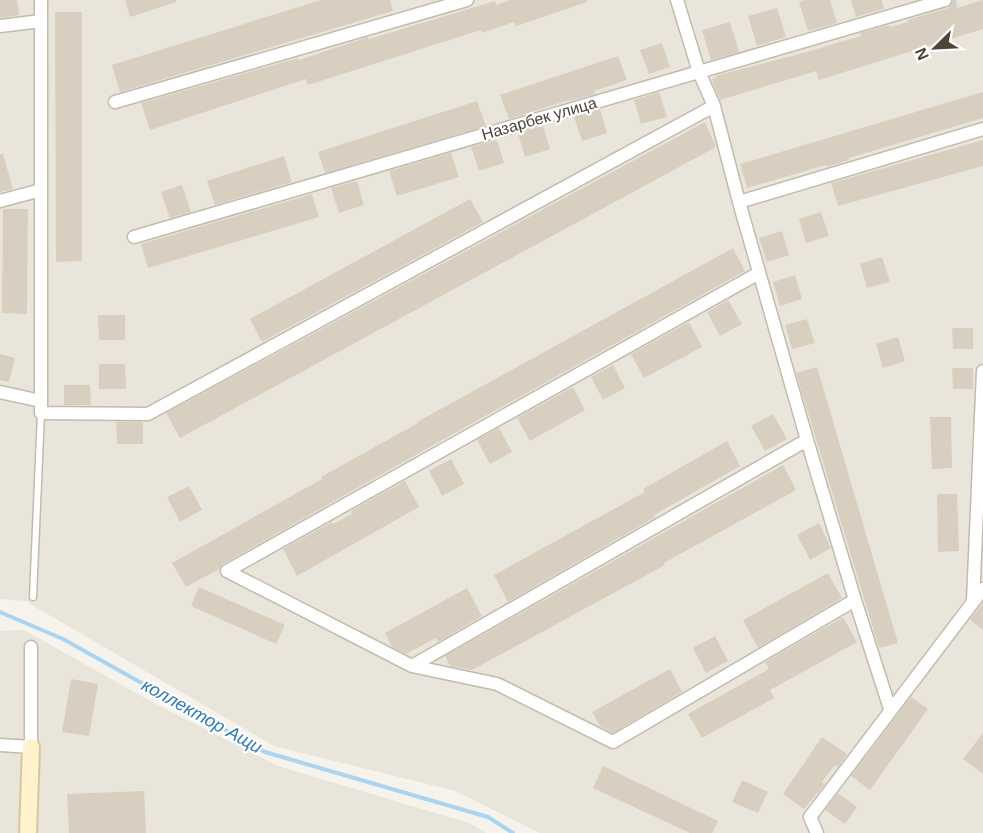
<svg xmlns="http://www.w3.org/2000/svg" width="983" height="833" font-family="Arial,sans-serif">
<rect width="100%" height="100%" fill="#f6f3ec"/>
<path fill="#eae5da" d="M0 0H983V833H540L455 791 274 746 25 601 0 599Z
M24 630 152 702 278 766 469 823 486 833H0V631Z"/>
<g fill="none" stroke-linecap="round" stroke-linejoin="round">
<path stroke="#a9d4f2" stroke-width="4" d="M0 612 63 639 265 752 488 817 513 833"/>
</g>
<path fill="#d8cfc1" d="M0 0H17L19 15 0 18Z
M125 0H176V2L130 17Z
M321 0H390L393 11 120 92 112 65Z
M510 0H587V2L516 26 514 22 482 33 481 30 308 85 306 79 150 130 141 103 298 58 299 60 368 37 369 39 495 1 496 5Z
M805 0H830L837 23 808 31 799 2Z
M851 0H882L884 9 856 17Z
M953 0H956L957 8 983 0V29L819 80 816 71 720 100 715 89 712 79 716 78 715 76 803 53 861 36 860 33 889 25 890 27 908 22 907 20 948 8Z
M777 8 786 37 757 46 748 16Z
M55 12H82V261L56 262Z
M730 22 739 52 711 60 702 30Z
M662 43 670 67 649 74 640 50Z
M618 56 627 80 594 91 595 94 569 101V100L509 119 500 95Z
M659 92 667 117 641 124 634 100Z
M983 92V118L849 158V160L827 167 826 165 747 188 740 164Z
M477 101 486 126 325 173 318 152Z
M600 109 607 133 582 141 574 117Z
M705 122 716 147 180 438 166 413Z
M543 126 550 149 525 157 518 133Z
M497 140 504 163 479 171 471 147Z
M983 140V166L838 206 831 183Z
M451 153 459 177 397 196 389 171Z
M0 154H3L13 189 0 192Z
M284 156 292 182 215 205 207 181Z
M357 181 364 205 339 213 331 188Z
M182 185 191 212 170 218 161 192Z
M312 194 319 217 148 268 141 244Z
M470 199 483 222 262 342 250 319Z
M3 209H28L27 314 2 313Z
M821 212 829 236 806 243 799 219Z
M782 231 789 255 767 262 759 238Z
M733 248 745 271 421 452 223 564 219 569 186 587 172 563 322 479 321 477 418 423 417 422Z
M882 257 890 282 867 288 860 264Z
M795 275 802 299 780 306 773 282Z
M728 300 742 324 720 336 707 312Z
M98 315H125V340H99Z
M807 319 815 343 792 349 785 325Z
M689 322 702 347 644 378 631 354Z
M952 328H973V349H953Z
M898 337 905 361 883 368 876 344Z
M0 354 15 358 9 382 0 380Z
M99 364H125L126 389H99Z
M613 365 625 388 603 400 591 377Z
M817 367 898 643 879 648 796 373Z
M952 368H973V389H953Z
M64 385H90L91 405H64Z
M573 387 585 410 530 441 517 418Z
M773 414 787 439 765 451 751 426Z
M930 417H951L952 468 932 469Z
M116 422H143V444H117Z
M499 428 512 452 490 464 477 440Z
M727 441 740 466 654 515 655 517 508 602 494 575 645 492 643 489Z
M451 459 464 484 442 496 429 471Z
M783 465 796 490 664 563 665 565 472 670 450 666 445 656Z
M405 481 419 507 297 576 283 549 332 522 333 524 352 514 351 511Z
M189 486 202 510 180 522 167 497Z
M937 494H957L959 551 938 552Z
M819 523 831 548 810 560 797 535Z
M828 573 842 598 758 648 743 620Z
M199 587 285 625 276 644 191 606Z
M467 588 482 616 438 642 436 638 406 654 392 647 385 633Z
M983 603V630L970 620Z
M843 617 857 642 770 690 774 698 702 738 688 714 769 669 765 662Z
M715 636 728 661 706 673 693 648Z
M670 669 682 692 613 733 600 726 592 712Z
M71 679 98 684 89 736 62 732Z
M911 697 928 709 870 790 851 776Z
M983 733V774L963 759Z
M822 737 847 754 838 767 835 765 822 782 825 784 804 809 783 794Z
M603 766 718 821 712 833H690L593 788Z
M742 780 768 792 758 813 732 802Z
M144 791 146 833H69L67 794Z
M838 793 857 807 845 824 825 810Z"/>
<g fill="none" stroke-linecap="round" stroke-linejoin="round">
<g stroke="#c2bbae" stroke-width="9">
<path id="lane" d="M33 597 41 413"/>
</g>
<g stroke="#c2bbae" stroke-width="15">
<path id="street" d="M41 0V413L148 414 714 106
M677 0 699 72 714 106 739 202 807 440 855 600 890 709
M0 26 41 21
M115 102 467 0
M0 201 41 190
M739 202 983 129
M134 237 945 0
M0 392 41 401
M227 571 412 666 497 684 613 742 855 600
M227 571 759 273
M973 601 983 371
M412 666 807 440
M0 745 31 747V647
M817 833 810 817 983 589"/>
</g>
<g stroke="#d6c79b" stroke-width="20">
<path id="secondary" d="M28 833 31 747"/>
</g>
<use href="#lane" stroke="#fff" stroke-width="6"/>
<use href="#street" stroke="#fff" stroke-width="12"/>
<use href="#secondary" stroke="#fff3cd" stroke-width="16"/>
</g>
<g text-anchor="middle" stroke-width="4.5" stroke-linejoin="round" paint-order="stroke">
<g font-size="16" fill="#4b4439" stroke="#fff">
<text transform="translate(539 118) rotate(-16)" y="6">Назарбек улица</text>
</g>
<g font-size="18" font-style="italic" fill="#2e7ab2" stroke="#fff">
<text transform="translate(202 716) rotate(29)" y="6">коллектор Ащи</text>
</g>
</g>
<g transform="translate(935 48) rotate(246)" stroke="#ffffff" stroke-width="4.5" paint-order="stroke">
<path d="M0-4.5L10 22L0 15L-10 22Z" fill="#4b4439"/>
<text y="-9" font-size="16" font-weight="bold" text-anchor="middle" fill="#4b4439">N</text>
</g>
</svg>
